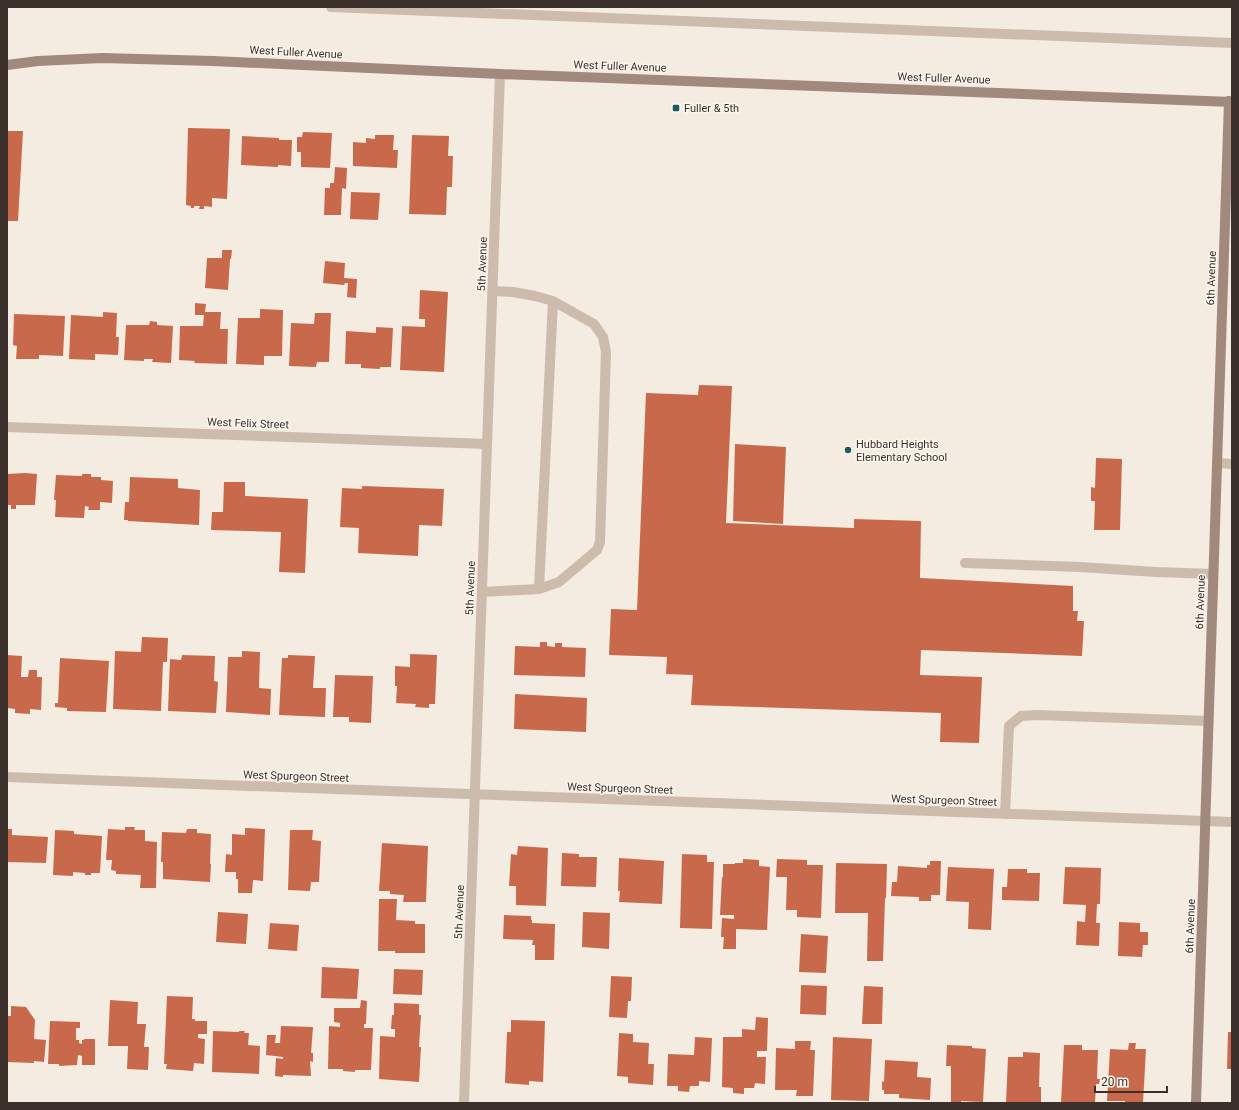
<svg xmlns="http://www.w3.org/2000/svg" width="1239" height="1110" font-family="Roboto,sans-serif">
<rect width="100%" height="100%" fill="#f4ebe1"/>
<path fill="#c8694b" d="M188 128 230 129 227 199 212 198V207L204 206V209H199L200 206H194V208H191V206L186 205Z
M7 131H23L18 221H7Z
M303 132 332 133 330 168 301 167V152H297V137H302Z
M375 135H394L393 150H398L397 168 353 166V142L366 143V138L375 139Z
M412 135 449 136 448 156H453L452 187H447L446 215 409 214Z
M242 136 279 138V140H292L291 166 278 165V167L241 165Z
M335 167 347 168 346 189 342 188 341 215H324L325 188H330V183H334Z
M351 192 380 193 378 220 350 219Z
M222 250H232L231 259H230L228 290 205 288 207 258H222Z
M325 261 345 263 344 278 357 279 356 298 347 297 348 283H345L344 285 323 283Z
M420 290 448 292 444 372 400 370 402 326 425 327V319H419Z
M195 303 206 304 205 312H221L220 329H228L227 364 194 363 195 361 179 360 180 326H203L204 315H195Z
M260 309 283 310 282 356H264V365L236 364 238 318H260Z
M103 312 117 313 116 337H119L118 355 95 354V360L69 359 71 315 103 317Z
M315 313H331L329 362H317L316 367 289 366 291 323 314 324Z
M14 314 65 316 63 356 39 355V359H16L17 346 13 345Z
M150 321 157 322V325L173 326 171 363 152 362 153 359H144V361L124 360 126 325H149Z
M376 327 393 328 391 367H380V369L361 368V364H345L346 331 376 333Z
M699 385 732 386 726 523 854 528V519L921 521 920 578 1073 586V611H1078L1077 621H1084L1082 656 921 650 920 675 982 677 979 743 940 742 941 713 691 705 693 675 666 674 667 657 609 655 611 609 637 610 646 393 698 395Z
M735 444 786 447 783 524 733 521Z
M1096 458 1122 459 1120 530H1094L1095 501H1091V487L1095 488Z
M25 473 37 474 35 505H16V509H11V505H7V474Z
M82 474H91V477H101V480L113 481 112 503 100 502V510H88L89 507 85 506 84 518 55 517 56 500H54L56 475 82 476Z
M130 477 178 479V488L200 490 199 525 128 521V520H124L125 502H129Z
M224 482H245V496L308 499 305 573 279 572 281 532 211 530 212 512H223Z
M362 486 444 489 442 526 419 525 418 556 358 553 359 528 340 527 342 488 362 489Z
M142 637 168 638 167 662H163L161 711 113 709 115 651 141 652Z
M540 642H547V646L555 647V643H562V647L586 648 585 677 514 675 515 646 540 647Z
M242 651 260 652 259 688 271 689 270 715 226 712 228 657H242Z
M410 654 437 655 435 704H429V708L415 707 416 704 396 703 397 686H395V666L410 667Z
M7 655 22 656 21 677H28L29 670H37V677H42L41 710 30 709V714L15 713V709L7 708Z
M182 655 215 656 214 681 218 682 216 713 168 711 170 659 181 660Z
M288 655 315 656 313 688H326L325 717 279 715 282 658H288Z
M60 658 109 661 106 712 67 711V708L55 707V703H58Z
M335 675 373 676 371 723 349 722V717H333Z
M515 694 587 698 586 732 514 729Z
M125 827H135L134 830H145V841L157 842 156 888H140L141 875 116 874V871L111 870 112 860H106L108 829 125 830Z
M245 828 265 829 263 881 253 880 252 893H238V879H236V872H225L226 854 232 855V834L245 835Z
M7 829H12V835L48 837 46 863 7 862Z
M187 829H197V833L211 834 210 864H211L210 882 163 879V862H161L162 832 186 833Z
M55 830 74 831V834L102 836 100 873H91V875H85V873L73 872V876L53 875Z
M290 830H313L312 840 321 841 319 882H311L310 891 288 890Z
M382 843 428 846 426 902H403L404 895 390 894V891H379Z
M518 846 548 848 546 906 516 905V886H509L511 854 517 855Z
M562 853 579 854V857H597L596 887 561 886Z
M682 854 707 855V862H714L712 929 680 928Z
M619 858 664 861 662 904 619 902 620 891H618Z
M743 859 759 860V866L770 867 767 930 736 929V949H723L724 937H721L722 918 734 919V915H720L722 877H723V864H735V863H743Z
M777 859 807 860V865H823L821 918 797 917V910H786L787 877H776Z
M930 861H941L940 895H931V901H919V897L891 896 892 882H897L898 866 927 868V865H930Z
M836 863 887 864 886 898H885L883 961H867L868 913H835Z
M948 867 994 869 991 930 968 929 969 902 946 901Z
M1065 867 1101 868 1100 904H1097L1096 923H1100L1099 946 1076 945 1077 921 1085 922 1086 905 1063 904Z
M1008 869H1027V873H1040L1039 901 1002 900V887H1007Z
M379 899H397L396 920 415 921V924H425V953H395V951H378Z
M218 912 248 914 246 944 216 942Z
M583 912 610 913 609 949 582 947Z
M504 915 531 916V920H532V923L555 924 554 960H535V945H532L533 940 503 939Z
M1119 922 1140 923V932H1148V945H1143L1142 957 1118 956Z
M270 923 299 925 297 951 268 949Z
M801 934 828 936 826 973 799 972Z
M322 967 359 969 357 999 321 998Z
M394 969 423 970 422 995 393 994Z
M611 976 632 977 631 1001H628L627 1018 609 1017Z
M801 985 827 986 826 1015 800 1014Z
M864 986 883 987 882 1024H862Z
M167 996 193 997 192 1019H195V1021H207V1034H198V1038L205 1039 204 1064 194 1063 193 1071 166 1069 167 1064H164Z
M110 1000 138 1002 137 1024H146L144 1047H149L148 1070 127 1069 128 1046H108Z
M361 1000 367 1001 366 1024H364V1028H373L371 1070H355V1072L343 1071V1069H328L329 1026 340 1027V1023L334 1022V1008H360Z
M394 1003 419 1004V1015H421L419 1047H421L419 1082 379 1079 380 1036 395 1037V1029H391L392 1015H394Z
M11 1006 26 1007 35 1020 34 1039 46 1040 44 1062 34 1061V1063L7 1062V1016H11Z
M756 1017 768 1018 767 1051H757V1057H766L765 1084 755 1083 754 1088H744V1094L733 1093V1088L722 1087 723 1037H742V1029L755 1030Z
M511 1020 545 1021 543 1082 529 1081V1085L505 1083 507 1032H511Z
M50 1021 80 1022V1028H76V1040H79V1043L82 1044V1040H84V1039H95V1065H82V1056L78 1055 77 1065 59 1066V1064H48Z
M281 1026 313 1027 311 1053H313V1062L310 1061 311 1076 283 1075V1077L275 1076 276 1058 283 1059V1057L266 1055 267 1035H276L275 1043H280Z
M213 1031 239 1032V1031H245L244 1033H249L248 1045 260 1046 259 1074 212 1072Z
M1228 1032H1232V1069H1227Z
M619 1033 633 1034V1042L649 1043 648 1064H654L653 1085 628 1083V1077L617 1076Z
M695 1037 712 1038 710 1082 699 1081V1086H690L689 1092 678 1091V1086H667L668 1054 694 1055Z
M833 1037 872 1039 869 1101 831 1100Z
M795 1041H811L810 1050H815L813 1096H796L797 1090H775L776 1048 795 1049Z
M1129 1043H1136L1135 1049H1146L1143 1103H1125V1101H1107L1110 1049 1128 1050Z
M947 1045 972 1046V1048L986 1049 983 1102 961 1101V1102H951V1066H946Z
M1064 1045H1082V1050H1098L1097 1079H1100L1099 1084H1096L1095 1103H1061Z
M1023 1052 1040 1053 1039 1087H1041V1103H1006L1008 1057H1023Z
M885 1060 918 1062 917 1077 931 1078 930 1100 899 1098V1094H884V1090H882V1081L884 1082Z"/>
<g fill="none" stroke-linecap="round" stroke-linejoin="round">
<path stroke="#cdbbac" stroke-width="10" d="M331 7 1232 43
M965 563 1080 567 1156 572 1213 574
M539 589 553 301
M482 592 539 589 559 582 597 550 600 542 606 352 603 337 594 324 553 301 535 296 513 292 493 291
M1005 814 1009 726 1021 716 1037 715 1208 721"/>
<path stroke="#cdbbac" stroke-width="10" d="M7 427 487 444
M1217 463 1232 464
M7 777 1232 822
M464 1103 500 74"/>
<path stroke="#a18a7d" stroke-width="10" d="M7 65 38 61 102 58 213 61 500 74 1232 102
M1196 1103 1229 101"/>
</g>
<g fill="#1f5a5e" stroke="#fbf5ee" stroke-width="1.5">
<rect x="672" y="104" width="8" height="8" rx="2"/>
<circle cx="848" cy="450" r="4"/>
</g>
<g text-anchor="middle" stroke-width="3" stroke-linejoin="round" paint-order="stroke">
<g font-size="11" fill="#3b302b" stroke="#fbf5ee">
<text transform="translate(296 52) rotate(3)" y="4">West Fuller Avenue</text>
<text transform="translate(620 66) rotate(2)" y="4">West Fuller Avenue</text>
<text transform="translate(944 78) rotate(2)" y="4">West Fuller Avenue</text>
<text transform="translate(482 264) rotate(-88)" y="4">5th Avenue</text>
<text transform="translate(1211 278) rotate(-88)" y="4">6th Avenue</text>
<text transform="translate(248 423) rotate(2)" y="4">West Felix Street</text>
<text transform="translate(470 588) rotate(-88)" y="4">5th Avenue</text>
<text transform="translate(1200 602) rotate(-88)" y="4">6th Avenue</text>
<text transform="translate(296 776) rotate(2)" y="4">West Spurgeon Street</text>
<text transform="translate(620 788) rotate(2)" y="4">West Spurgeon Street</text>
<text transform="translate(944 800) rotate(2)" y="4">West Spurgeon Street</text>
<text transform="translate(459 912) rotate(-88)" y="4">5th Avenue</text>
<text transform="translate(1190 926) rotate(-88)" y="4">6th Avenue</text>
</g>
<g font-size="11" fill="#3b302b" stroke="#fbf5ee" text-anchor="start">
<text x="684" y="112">Fuller &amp; 5th</text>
<text x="856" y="448">Hubbard Heights<tspan x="856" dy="13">Elementary School</tspan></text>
</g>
</g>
<rect width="1239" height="1110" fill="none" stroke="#3b302b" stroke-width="16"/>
<path d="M1095 1086v6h72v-6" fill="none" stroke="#3b302b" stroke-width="2"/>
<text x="1101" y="1086" font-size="12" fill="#3b302b" stroke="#fbf5ee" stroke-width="3" paint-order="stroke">20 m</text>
</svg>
